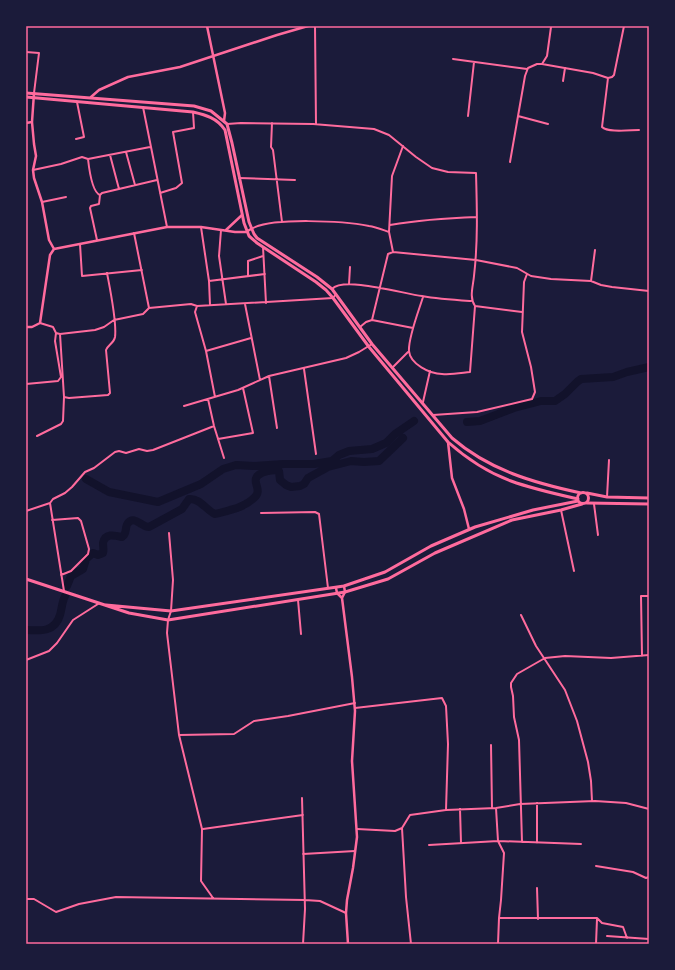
<svg xmlns="http://www.w3.org/2000/svg" width="675" height="970" font-family="'Work Sans',sans-serif">
<rect width="100%" height="100%" fill="#1b1b3a"/>
<g fill="none" stroke-linecap="round" stroke-linejoin="round">
<path stroke="#12122b" stroke-width="8" d="M467 422 480 421 514 408 541 401H555L565 394 577 382 581 379 613 377 627 372 649 367
M86 479 109 492 158 502 201 484 223 469 236 465 254 466 284 464H314L332 461 339 455 349 451 372 449 386 443 395 434 414 421
M67 586 71 576 83 569 86 559 93 553 98 555 103 553C104 550 103 547 103 543 105 533 114 535 122 537L124 535C127 531 125 526 128 523 135 515 141 527 149 527L182 509 189 499C200 498 206 510 215 514 230 510 244 508 255 497 264 488 246 479 264 472 268 471 272 470 276 470L279 471 280 480 286 485 291 487 300 486 304 484 308 478 328 467 351 461 364 462 379 461 403 438
M26 630C41 631 55 632 60 615 62 608 62 602 65 596"/>
<path stroke="#ff6b9d" stroke-width="2" d="M315 26 316 124
M26 52 39 53 34 93
M453 59 527 69
M542 64 547 56 551 27
M608 78 602 127C608 133 630 130 639 130
M608 78 612 77 614 75 624 26
M563 81 565 68
M143 107 167 227
M468 116 474 62
M518 116 548 124
M272 123 271 147 273 150 282 222
M227 124 241 123 313 124 374 129 389 135 416 157 432 168 448 172 476 173C477 208 478 242 474 276 473 287 469 297 475 306L470 372C461 373 451 375 442 374 430 374 410 364 409 351 408 338 419 310 423 297
M76 139 84 137 77 102
M126 152 135 185
M110 155 119 189
M88 159C89 168 92 192 100 195
M510 162 525 76 528 68 537 64H542L593 73 608 78
M33 170 61 164 82 157 88 159 150 147
M239 178 295 180
M160 193 176 188 182 183 173 132 194 128 193 112
M42 202 66 197
M390 225C419 220 448 218 477 217
M201 227 209 281 210 305
M251 229C272 217 344 221 369 226 376 227 383 230 389 232
M221 230 219 256 226 304
M134 233 149 308
M97 240 90 208 91 206 99 204 100 195 102 193 157 180
M80 244 82 276 142 270
M263 247 266 303
M393 252 389 232 392 176 403 146
M248 276V261L263 256
M209 281 265 274
M591 281 595 250
M349 284 350 267
M332 289C344 276 404 294 422 296 438 299 455 300 471 301
M245 304 260 380
M197 306 195 312 206 351 215 397
M475 306 522 312
M372 320 388 254 393 252 476 260 517 268 531 276 551 279 591 281 601 285 612 287 649 291
M40 323 53 327 56 333 60 334 95 330 104 327 114 320 143 314 149 308 191 304 197 306 333 298 336 294
M360 327 366 322 372 320 413 328
M206 351 251 338
M392 368 408 352
M304 369 316 454
M269 376 277 428
M26 384 58 381 61 377 55 341 56 333
M64 397 69 398 108 395 110 393 106 350C108 345 114 343 115 337 117 322 110 289 107 273
M208 399 214 426 224 458
M423 402 430 371
M184 406 238 390 269 376 346 358 359 352 372 344
M433 415 477 412 532 399 535 392 531 367 522 332 524 282 527 274
M37 436 61 424 63 421 64 397 60 334
M218 439 253 433 243 388
M607 497 609 460
M50 503 64 591
M594 504 598 535
M561 510 574 571
M26 511 50 503 53 499 65 493 72 487 85 472 94 468 115 452 119 451 126 453 139 449 147 451 153 450 214 426
M261 513 315 512 319 514 328 588
M52 520 78 518 81 521 89 549 88 554 71 571 61 575
M169 533 173 580 171 611 168 620 167 633 179 735 202 829 201 881 213 898
M298 600 301 634
M521 615 536 646 565 690 577 721 588 762 591 781 592 801
M642 656 641 596H649
M26 660 49 651 57 643 73 620 98 604
M355 708 442 698 446 706 448 744 446 810
M179 735 234 734 254 721 288 716 355 703
M491 745 492 808
M302 798 305 909 303 944
M496 808 498 841 504 853 501 900 499 918 498 944
M460 809 461 843
M402 828 406 897 411 944
M203 829 303 815
M357 829 395 831 402 828 410 815 446 810 496 808 520 804 595 801 626 803 649 809
M522 842 519 740 514 717 513 696 511 687V683L517 674 545 658 565 656 611 658 649 655
M537 843V803
M429 845 498 841 581 844
M303 854 355 851
M596 866 633 872 646 878 649 877
M537 888 538 919
M26 899H34L56 912 79 904 116 897 305 900 320 901 346 913
M499 918H597L602 923 623 927 627 938
M607 936 649 939
M596 944 597 919"/>
<path stroke="#ff6b9d" stroke-width="2.5" d="M207 26 225 113 224 121
M91 97 99 90 128 77 180 67 277 35 308 26
M26 123 32 122
M226 230 242 215
M54 249 167 227H201L235 232H246L251 229
M26 327H32L40 323 50 255 54 249 49 240 42 202 34 178 33 170 36 156 34 144 32 122 34 93
M448 442 452 478 464 509 469 529
M344 586 345 592 342 598 352 677 355 711 352 761 357 837 353 868 347 900 346 913 348 944
M336 588 337 593 342 598"/>
<path stroke="#ff6b9d" stroke-width="3" d="M26 93 194 106 211 111 227 124 232 143 249 222 254 234 257 238 317 277 332 289 372 344 452 438C489 470 534 483 581 493
M26 97 193 112C206 115 217 118 225 130L244 223 249 236 257 243 316 282 326 290 333 298 369 347 448 442C466 458 489 473 511 481 533 489 556 494 578 499
M577.5 498a5.5 5.5 0 1 1 11 0a5.5 5.5 0 1 1-11 0Z
M26 579 129 613 168 620 345 592 388 579 435 553 512 520 561 510 582 504
M106 605 171 611 344 586 385 572 431 546 475 527 533 510 578 501"/>
<path stroke="#ff6b9d" stroke-width="3" d="M587 493 607 497 649 498
M587 503 649 504"/>
</g>
<rect width="675" height="970" fill="none" stroke="#1b1b3a" stroke-width="54"/>
<rect x="27" y="27" width="621" height="916" fill="none" stroke="#ff6b9d" stroke-width="1.5"/>
</svg>
